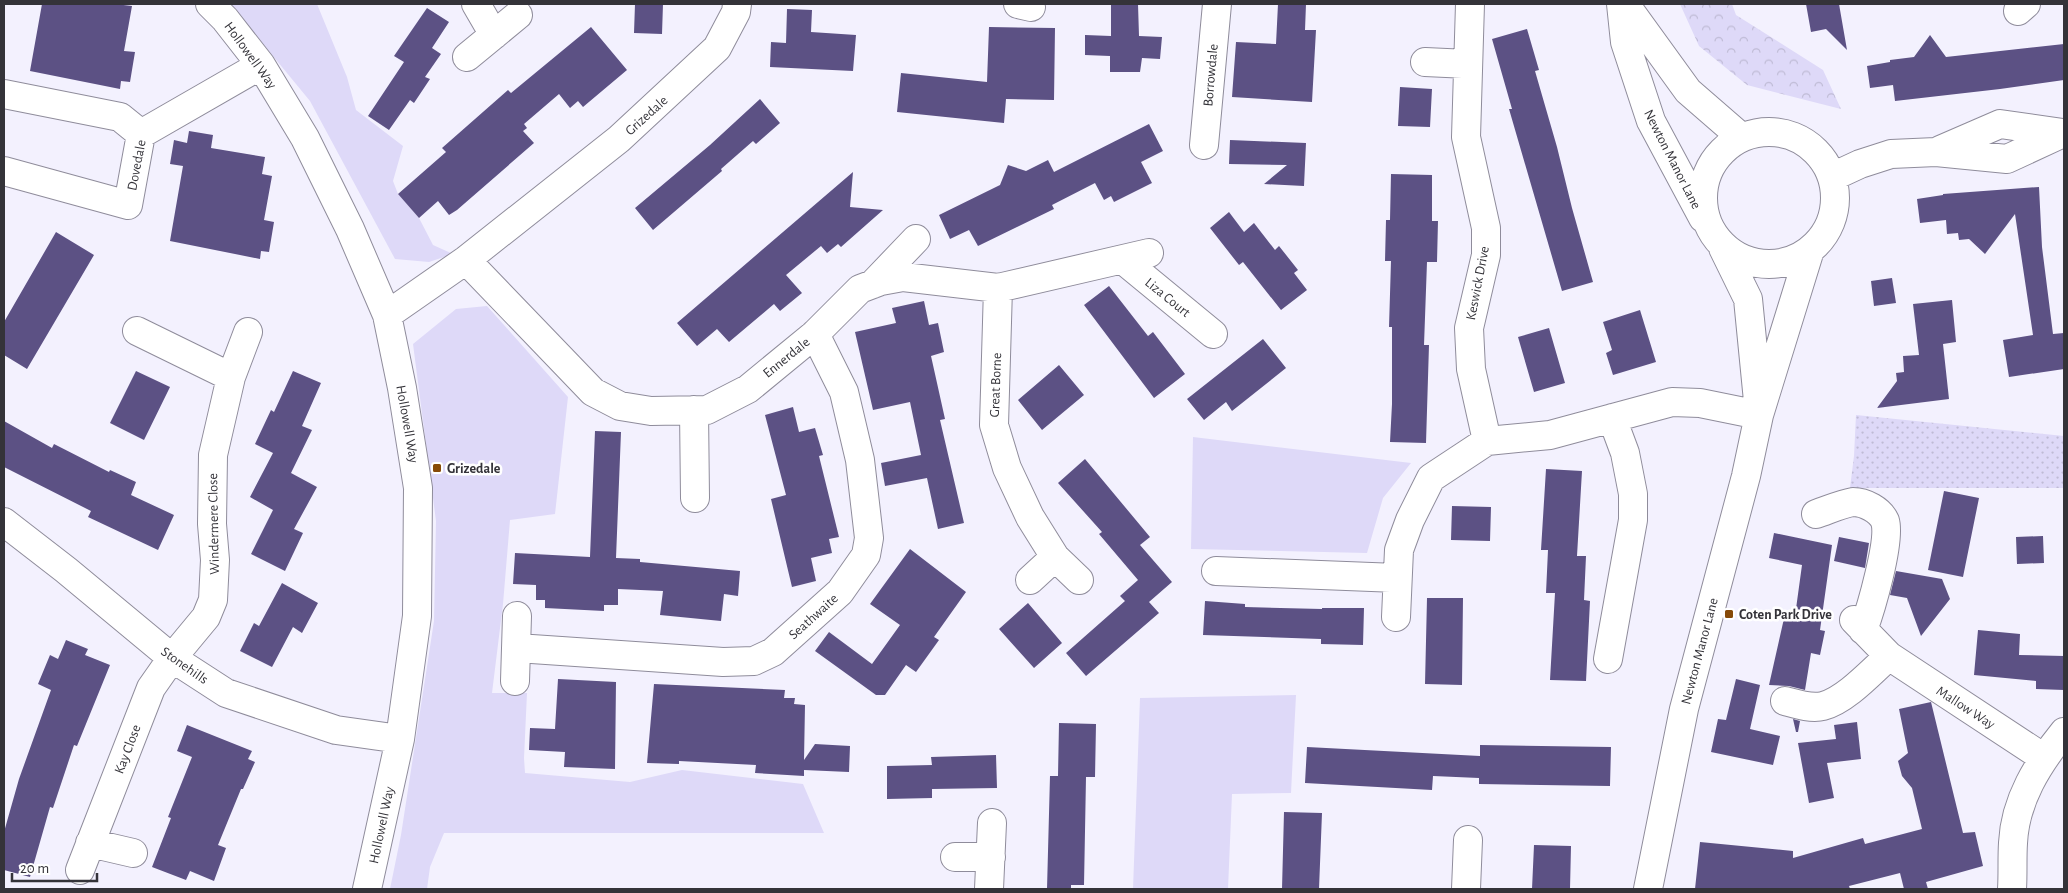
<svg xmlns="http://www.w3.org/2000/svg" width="2068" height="893" font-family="'Alegreya Sans',sans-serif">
<defs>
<pattern id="forest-crowns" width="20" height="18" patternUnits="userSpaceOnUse" patternTransform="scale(1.25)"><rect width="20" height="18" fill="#ded9f8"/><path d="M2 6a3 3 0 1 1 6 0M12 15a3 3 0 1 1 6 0" fill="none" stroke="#bfbbd5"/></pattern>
<pattern id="park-dots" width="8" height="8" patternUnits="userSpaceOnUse" patternTransform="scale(1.25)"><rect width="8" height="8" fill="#ded9f8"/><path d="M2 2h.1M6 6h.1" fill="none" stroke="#bfbbd5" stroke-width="1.8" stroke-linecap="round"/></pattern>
</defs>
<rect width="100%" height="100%" fill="#f3f1fe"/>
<path fill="#ded9f8" d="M230 4H317L347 77 356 110 403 146 393 181 398 194 419 218 433 245 453 254 429 262 395 259 310 101Z
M487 306 568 397 555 514 510 520 503 604 492 693H527L524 758 525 773 630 782 682 770 803 784 824 833H444L430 867 427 889H390L401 835 434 621 436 521 413 344 456 309Z
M1193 437 1411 463 1383 498 1367 553 1191 549Z
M1296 695 1291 793 1232 794 1228 889H1133L1140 698Z"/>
<path fill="url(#forest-crowns)" d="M1680 4H1732L1736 15 1823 70 1841 109 1747 85 1699 46Z"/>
<path fill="url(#park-dots)" d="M1856 415 2064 436V488H1850L1854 456Z"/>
<path fill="#5c5184" d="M42 4H115L132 6 124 51 135 52 130 82 121 81 120 89 30 71Z
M635 4H663L662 34 634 33Z
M1111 4H1138L1139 36 1162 37 1160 59 1142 58 1140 72H1110V56L1085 55V35L1111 36Z
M1278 4H1306L1305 30H1316L1312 102 1232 97 1236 42 1276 44Z
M1806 4H1839L1847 50 1826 29 1811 32Z
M427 8 449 22 432 48 441 54 425 77 430 79 414 103 410 100 389 130 368 116 404 62 394 56Z
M787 9 812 10 811 32 856 35 853 71 770 67 771 42 786 43Z
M591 27 627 70 583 107 578 101 570 108 559 94 524 124 527 128 523 131 534 143 457 210 449 215 438 201 419 218 398 194 446 152 442 148 508 90 511 93Z
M989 27 1055 28 1054 100 1006 99 1004 123 897 112 901 73 987 82Z
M1527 29 1539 70 1535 71 1557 147 1572 208 1593 282 1562 291 1509 109H1512L1492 39Z
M1930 35 1946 57 2064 44V80L2000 89 1895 101 1893 85 1870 88 1867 66 1890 62V60L1914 57Z
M1400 87 1432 89 1430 127 1398 126Z
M760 99 780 123 756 144 753 141 721 169 722 171 653 230 635 208 710 145Z
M1149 124 1163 151 1141 162 1152 183 1114 202 1111 196 1104 200 1095 183 1052 205 1054 209 978 246 969 230 950 239 939 215 1000 185 1008 165 1026 171 1048 160 1054 172Z
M189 131 213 135 211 148 265 157 262 174 272 176 264 220 274 222 269 252 261 251 260 259 170 241 183 166 170 164 174 140 187 143Z
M1230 140 1306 143 1304 186 1264 184 1287 165 1229 164Z
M853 172 850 207 883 210 841 247 838 244 827 253 821 246 786 275 802 293 780 311 774 304 729 342 717 329 697 346 677 323Z
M1391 174 1432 175V221H1438L1437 262H1427L1424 345H1429L1426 443 1390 442 1392 404V327H1389L1391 261H1385L1386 220H1390Z
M2039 187 2042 247 2053 334 2064 333V369L2009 377 2003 340 2033 335 2015 214 1985 254 1969 239 1959 240 1958 233 1947 234 1946 220 1920 223 1917 199 1943 195V194Z
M1229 212 1244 232 1254 223 1275 250 1279 246 1298 270 1294 273 1307 290 1281 310 1243 262 1239 265 1210 228Z
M56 232 94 255 27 369 4 355V322Z
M1892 278 1896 303 1874 306 1871 281Z
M1109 286 1148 336 1153 332 1185 374 1154 398 1084 305Z
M1952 300 1956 342 1943 344 1949 399 1877 408 1897 381 1896 373 1904 372 1903 356 1919 355 1913 304Z
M924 301 929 325 938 323 944 352 931 356 945 419 940 420 964 523 938 529 927 478 885 486 881 463 921 455 910 402 873 410 855 332 896 323 892 308Z
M1640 310 1656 362 1613 375 1606 353 1612 350 1603 322Z
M1549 328 1565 383 1534 392 1518 337Z
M1263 339 1286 368 1232 411 1226 402 1204 420 1187 399Z
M1059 365 1084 395 1042 430 1018 400Z
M136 371 170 387 144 440 110 423Z
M293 371 321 383 302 426 312 430 291 473 317 487 294 529 303 533 285 571 251 554 273 510 250 497 273 453 255 444 271 410 274 412Z
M793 407 799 432 815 428 823 455 819 456 839 537 829 539 832 553 811 558 816 581 792 587 771 499 786 495 765 415Z
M4 421 52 448 54 444 109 472 110 470 136 482 131 495 174 515 158 550 88 517 91 511 4 467Z
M595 431 621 432 616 558 640 559V562L740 571 738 596 724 594 721 621 660 615 663 591 618 589V605H604V611L545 608V600H536V585L513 584 515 553 590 557Z
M1085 459 1150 537 1140 545 1172 582 1149 602 1159 613 1086 676 1066 653 1125 601 1120 596 1138 580 1099 534 1102 532 1058 483Z
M1546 469 1582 471 1577 556H1586L1584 600 1590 601 1586 681 1550 680 1555 593H1546L1548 550H1541Z
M1944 491 1979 498 1963 577 1928 570Z
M1452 506 1491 507 1490 541 1451 540Z
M1774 533 1832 545 1820 630 1825 631 1820 655 1811 653 1805 690 1789 686 1769 685 1785 614 1795 616 1802 565 1769 558Z
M2043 536 2044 563 2017 564 2016 537Z
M1839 537 1869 543 1865 568 1834 561Z
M910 549 966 592 934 637 939 640 916 672 906 665 885 695H876L815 651 829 632 872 664 900 625 870 604Z
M1896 571 1942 579 1950 599 1921 636 1907 598 1890 595Z
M282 583 318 603 302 633 293 627 272 667 240 651 254 623 259 626Z
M1427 598H1463L1462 685 1425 684Z
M1205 601 1245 604V607L1322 609V608H1364L1363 645 1321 644V639L1203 635Z
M1028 603 1062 643 1034 668 999 629Z
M1978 630 2020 634 2019 655 2064 656V690L2036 689V681L1974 675Z
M66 640 88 649 85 655 110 665 77 746 74 745 53 808 50 807 30 877 4 870V832L19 779 51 690 38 684 50 655 58 659Z
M558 679 616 682 615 769 564 767 565 752 529 750 530 728 555 729Z
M1736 679 1760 685 1750 729 1780 736 1773 765 1711 752 1718 719 1726 720Z
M654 684 785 690 784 698H795L794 704 805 705 804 760 815 744 850 746 849 772 804 770V776L755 773 756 765 679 761V764L647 763Z
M1931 702 1963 833 1975 832 1983 866 1926 882 1928 889H1904L1900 873 1849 886 1850 889H1695L1700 842 1793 851V858L1863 838 1865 844 1922 829 1912 788 1902 776 1898 761 1908 753 1899 709Z
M1793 719 1800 721 1798 732H1796Z
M1857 722 1861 759 1827 763 1834 798 1809 803 1798 743 1836 739 1834 725Z
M1059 723 1096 724 1095 777H1086L1084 885H1071V889H1047L1050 776H1058Z
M187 725 252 751 248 759 255 762 243 789H241L218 845 226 848 214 881 190 871 186 880 152 867 171 818 168 817 192 757 177 751Z
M1480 745 1611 747 1610 786 1479 784V778L1433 776 1432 790 1305 783 1307 747 1480 756Z
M996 755 997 788 932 789V798L887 799V766L932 765 931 757Z
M1284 812 1322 813 1319 889H1282Z
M1534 845 1571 846 1570 889H1532Z"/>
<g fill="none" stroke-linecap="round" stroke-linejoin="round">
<g stroke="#8f8c9b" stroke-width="30">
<path id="minor" d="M210 4 225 19 261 65 305 138 350 229 387 315 402 388 418 488 417 616 400 739 367 889
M476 4 494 35
M1018 4 1031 7
M1621 4 1625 42 1651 121 1703 218
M1625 4 1688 91 1741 137
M2018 11 2026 4
M467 57 518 15
M1425 62 1468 64
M4 94 120 117 141 134
M1703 198a66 66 0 1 1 132 0a66 66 0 1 1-132 0Z
M1204 145 1217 4
M1940 150 2000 124 2063 133
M4 171 128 205 141 134 261 65
M1832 177 1860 164 1891 154 1936 152 2007 159 2061 134
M1723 248 1748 299 1758 401
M466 260 593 392 620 406 651 411 707 410 748 389 815 334 860 289 881 281 903 277 998 288 1149 253
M1123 260 1213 334
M873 284 916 239
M998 288 994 425 1007 468 1030 517 1055 557 1079 580
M387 315 466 260 619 139 717 48 736 12 737 4
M137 331 231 377
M694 410 695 498
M1487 441 1550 435 1672 402 1700 403 1759 415
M1816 514C1828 510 1841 504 1853 502 1865 502 1880 510 1885 521 1891 540 1871 609 1863 630
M4 522 66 570 172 658 226 693 336 730 400 739
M1216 571 1397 578
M1030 580 1055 557
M1396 617 1399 550 1410 520 1431 478 1487 441 1471 369 1469 328 1486 255V228L1466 137 1470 4
M1854 620 1889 656 2044 758
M517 648 723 662 754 661 773 652 840 592 866 555 869 538 860 460 844 392 815 334
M1608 659 1633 520V494L1625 453 1612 418
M515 681 517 616
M1785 701C1796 704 1811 709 1823 706 1846 700 1872 671 1889 656
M90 843 133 853
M955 857H991
M80 870 151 688 172 658 206 617 213 600 215 560 212 524 213 455 231 377 248 332
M989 889 992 823
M1466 889 1468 840
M1648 889 1684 709 1746 476 1759 415 1809 253
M2012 889C2013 874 2012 858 2013 843 2015 800 2038 764 2064 732"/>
</g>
<use href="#minor" stroke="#fff" stroke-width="28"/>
</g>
<g fill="#874a08" stroke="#fff" stroke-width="2">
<rect x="432" y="463" width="10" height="10" rx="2.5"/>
<rect x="1724" y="609" width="10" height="10" rx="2.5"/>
</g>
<g text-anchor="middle" stroke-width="5" stroke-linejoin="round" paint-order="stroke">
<g font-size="14" fill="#343339" stroke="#fff">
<text transform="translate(251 55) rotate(54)" y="5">Hollowell Way</text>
<text transform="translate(1210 75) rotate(-85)" y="5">Borrowdale</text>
<text transform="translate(646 115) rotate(-42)" y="5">Grizedale</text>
<text transform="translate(1673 159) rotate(63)" y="5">Newton Manor Lane</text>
<text transform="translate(136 165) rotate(-79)" y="5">Dovedale</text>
<text transform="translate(1477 283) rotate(-79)" y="5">Keswick Drive</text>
<text transform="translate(1168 297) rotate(39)" y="5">Liza Court</text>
<text transform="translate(786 357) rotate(-39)" y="5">Ennerdale</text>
<text transform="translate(995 385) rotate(-88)" y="5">Great Borne</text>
<text transform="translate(408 424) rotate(80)" y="5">Hollowell Way</text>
<text transform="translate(213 524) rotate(-91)" y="5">Windermere Close</text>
<text transform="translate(813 616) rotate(-42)" y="5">Seathwaite</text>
<text transform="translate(1699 651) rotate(-75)" y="5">Newton Manor Lane</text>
<text transform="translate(185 665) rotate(35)" y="5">Stonehills</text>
<text transform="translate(1966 707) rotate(33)" y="5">Mallow Way</text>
<text transform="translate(127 749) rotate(-69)" y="5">Kay Close</text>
<text transform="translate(381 825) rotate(-78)" y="5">Hollowell Way</text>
</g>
<g font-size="14" font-weight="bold" fill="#343339" stroke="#fff" text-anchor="start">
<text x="447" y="473">Grizedale</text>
<text x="1739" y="619">Coten Park Drive</text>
</g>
</g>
<rect width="2068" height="893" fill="none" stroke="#343339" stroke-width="10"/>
<path d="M12 873v8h85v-8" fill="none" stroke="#343339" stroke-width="2.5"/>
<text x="20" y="873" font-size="15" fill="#343339" stroke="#ffffff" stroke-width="4" paint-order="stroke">20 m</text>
</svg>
